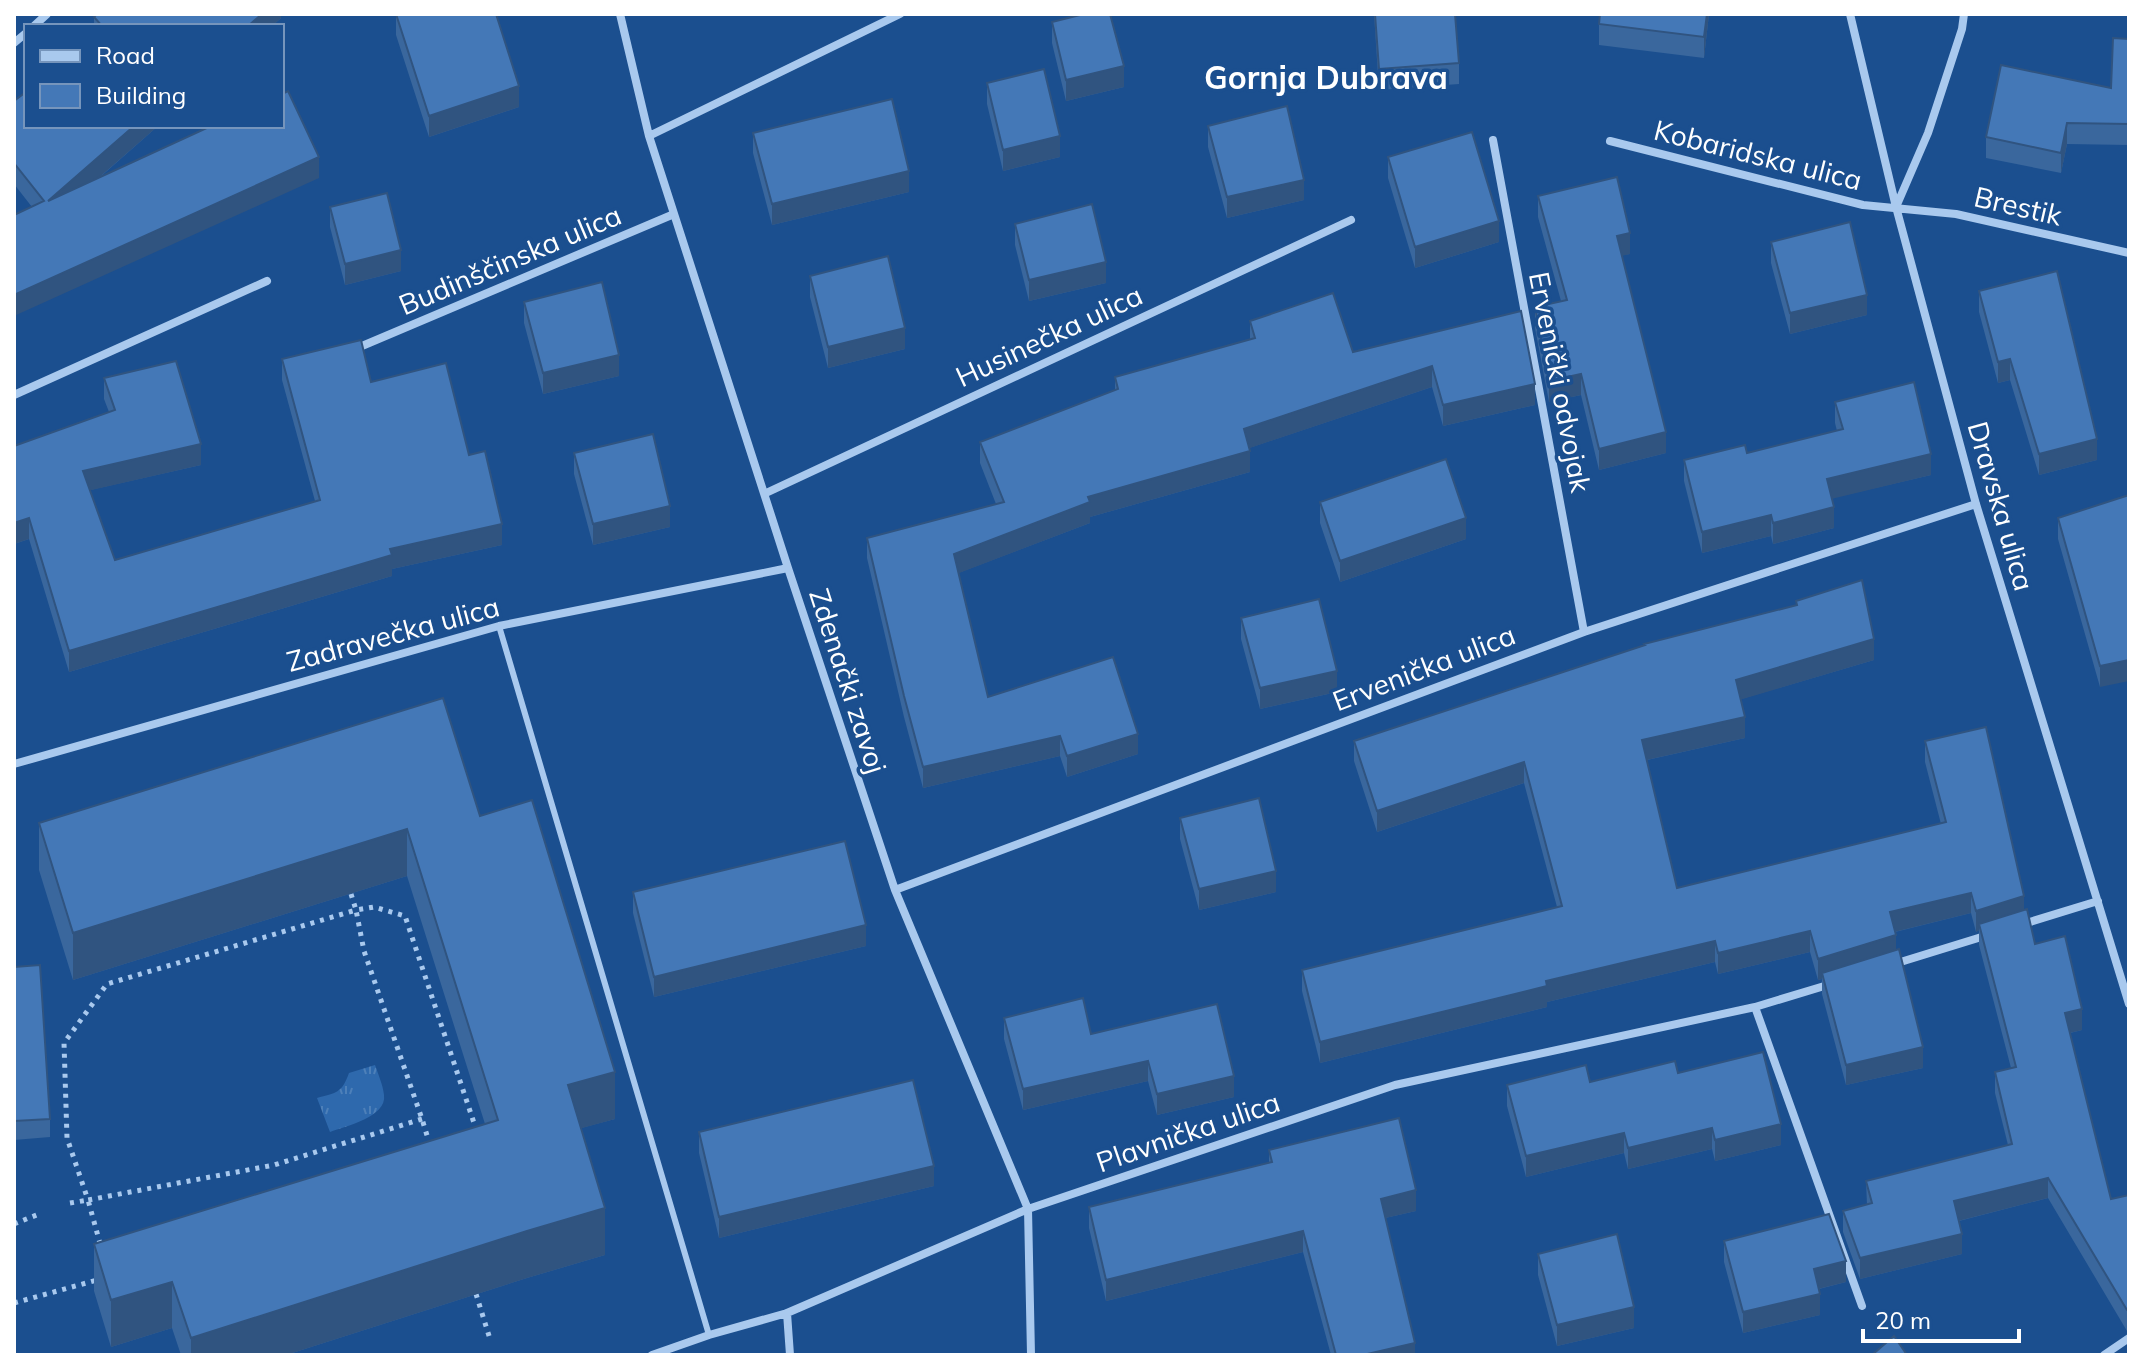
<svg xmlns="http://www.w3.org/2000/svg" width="2143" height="1369" font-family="Mulish,sans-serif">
<defs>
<pattern id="grass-tufts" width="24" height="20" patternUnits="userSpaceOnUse" patternTransform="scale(2)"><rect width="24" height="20" fill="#2e69ad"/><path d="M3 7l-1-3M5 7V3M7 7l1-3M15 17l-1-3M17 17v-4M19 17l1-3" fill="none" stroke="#4d80b9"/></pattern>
</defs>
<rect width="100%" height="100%" fill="#1b4f8f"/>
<path fill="url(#grass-tufts)" d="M375 1065C378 1074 383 1085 384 1095 387 1117 346 1126 330 1132L317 1098C336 1093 342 1093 349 1073Z"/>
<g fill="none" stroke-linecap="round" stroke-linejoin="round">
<path stroke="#a9c9ee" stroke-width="5" stroke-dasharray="4 6" stroke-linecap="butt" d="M351 894 356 910 374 907 405 916 477 1132
M422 1119 274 1165 88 1200 67 1138 64 1043 107 984 356 910 364 951 422 1119 430 1145
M70 1203 88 1200 101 1247
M14 1224 39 1214
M476 1294 490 1339
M14 1303 97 1280"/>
<path stroke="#a9c9ee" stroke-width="6" d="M499 626 709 1335"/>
<path stroke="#a9c9ee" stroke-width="8" d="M620 14 649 136 788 568 895 890 1028 1209 1031 1355
M1850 14 1896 207 1976 504 2129 1004
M34 26 47 14
M14 43 26 33
M649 136 900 14
M1493 140 1584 632
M1610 141 1863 205 1956 214 2129 253
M1896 207 1928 133 1962 29 1964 14
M362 346 674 214
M14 395 267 281
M766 493 1351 220
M14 764 499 626 788 568
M895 890 1584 632 1976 504
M2020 925 2098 901
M1894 964 1988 935
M1755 1007 1862 1306
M787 1313 790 1355
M652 1355 709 1335 787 1313 1028 1209 1395 1085 1755 1007 1831 984
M2104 1355 2129 1338"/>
</g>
<path fill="#3a679d" d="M281 14V18L272 26H94V17Z
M396 14 519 107 429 137 396 35Z
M1374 14H1455L1459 63V84L1379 90Z
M1709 14 1704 58 1599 45V24Z
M1052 22 1124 87 1066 101 1052 43Z
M2129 39V145L2067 144 2061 173 1986 158V137L2111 88Z
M987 83 1060 157 1003 171 987 104Z
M14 101 158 126 99 178H319L32 207 14 184Z
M1208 126 1304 200 1227 218 1208 147Z
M753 133 909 192 772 225 753 153Z
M1388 157 1499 242 1415 268 1388 178Z
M1538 196 1630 254 1622 255 1666 453 1599 470 1581 395 1549 402 1535 328V307L1561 301 1538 217Z
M330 207 401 271 345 285 330 227Z
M1015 224 1106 283 1029 301 1015 245Z
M1771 242 1867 315 1790 334 1771 263Z
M810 276 905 349 828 368 810 297Z
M1979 291 2097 460 2039 475 2010 380 1998 383 1979 312Z
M524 302 619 376 543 394 524 323Z
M1521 311 1535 405 1443 426 1432 387 1249 448 1250 472 1090 517V523L958 573 988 697 1138 754 1067 777 1060 756 923 788 904 717 867 558V538L996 504 980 463V442L1115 390V377L1250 339V321L1353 352Z
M282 359 371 382 469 455 502 545 392 569V576L69 672 29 539 14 544V446L109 412 104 399V378L201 465 90 490 115 560 315 501 282 380Z
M1835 402 1931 475 1832 498 1834 528 1773 544 1771 536 1702 553 1684 481V460L1747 453 1837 431 1835 423Z
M574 453 670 527 593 545 574 474Z
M2129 495 2100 687 2058 539V518Z
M1320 502 1466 539 1340 582 1320 523Z
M1796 601 1874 660 1741 699 1745 738 1647 760 1677 888 1941 824 1925 762V741L2024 910 2035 944 2082 1030 2070 1033 2111 1199 2129 1195V1332L2127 1331 2048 1198 1959 1221 1962 1254 1860 1279 1843 1232V1211L1867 1205 1866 1181 2008 1145 1995 1093V1072L2011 1068 1979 945V930L1976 932 1971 913 1895 932 1896 950 1923 1068 1846 1085 1822 994V979L1818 980 1810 952 1718 974 1715 962 1547 1002V1007L1320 1063 1302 991V970L1557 907 1524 783 1377 832 1354 761V741L1796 605Z
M1241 618 1337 692 1260 709 1241 639Z
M480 816 615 1119 581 1128 605 1255 527 1278 286 1355H181L172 1328 111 1347 94 1291V1244L485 1124 407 876 73 980 39 870V823Z
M1180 818 1276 892 1199 910 1180 839Z
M633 892 866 946 654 997 633 913Z
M14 967 50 1119V1137L14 1140Z
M1004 1018 1091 1034 1234 1097 1157 1115 1148 1081 1023 1110 1004 1039Z
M1678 1073 1781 1145 1715 1161 1712 1149 1628 1169 1624 1153 1526 1177 1507 1106V1085L1590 1082Z
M699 1132 934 1186 719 1238 699 1153Z
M1269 1150 1416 1211 1385 1218 1415 1355H1331L1303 1252 1106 1301 1089 1228V1207L1269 1163Z
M1724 1241 1846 1282 1819 1289 1820 1315 1743 1333 1724 1262Z
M1538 1254 1634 1328 1557 1346 1538 1275Z"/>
<path fill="#305480" d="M262 14H281V18L272 26H248Z
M1707 14H1709L1704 58V37Z
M1124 66V87L1066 101V80Z
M519 86V107L429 137V116Z
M2067 123V144L2061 173V153Z
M134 126H158L48 222V201Z
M1060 136V157L1003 171V150Z
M319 157V178L14 316V295Z
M909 171V192L772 225V204Z
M1304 180V200L1227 218V197Z
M1499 221V242L1415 268V247Z
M1630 233V254L1617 257V236Z
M401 250V271L345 285V264Z
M1106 262V283L1029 301V280Z
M1867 295V315L1790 334V313Z
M905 328V349L828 368V347Z
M619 355V376L543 394V373Z
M2010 359V380L1998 383V362Z
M1432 366V387L1244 450V429Z
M1581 374V395L1549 402V381Z
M1535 384V405L1443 426V405Z
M1666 432V453L1599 470V449Z
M2097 439V460L2039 475V454Z
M201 444V465L83 492V471Z
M1250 451V472L1090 517V523L954 575V554L1088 497Z
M1931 454V475L1827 500V479Z
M670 506V527L593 545V524Z
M1834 507V528L1773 544V523Z
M1771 515V536L1702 553V532Z
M29 518V539L14 544V523Z
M1466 518V539L1340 582V561Z
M502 524V545L392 569V576L69 672V651L390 549Z
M1874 639V660L1736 701V680Z
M2129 660V681L2100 687V666Z
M1337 671V692L1260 709V688Z
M1745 717V738L1642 761V740Z
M1138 734V754L1067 777V756Z
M1060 736V756L923 788V767Z
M1524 762V783L1377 832V811Z
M407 829V876L73 980V933Z
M1276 871V892L1199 910V889Z
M1971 893V913L1890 933V912Z
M2024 896V917L1979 924V930L1976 932V911Z
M866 925V946L654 997V977Z
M1810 931V952L1718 974V953Z
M1896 935V956L1822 973V979L1818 980V959Z
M1715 941V962L1547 1002V1007L1320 1063V1042L1546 981Z
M2082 1009V1030L2065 1034V1013Z
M1923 1047V1068L1846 1085V1065Z
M1148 1061V1081L1023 1110V1089Z
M615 1072V1119L568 1132V1085Z
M1234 1076V1097L1157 1115V1094Z
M1781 1124V1145L1715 1161V1140Z
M1712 1128V1149L1628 1169V1148Z
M1624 1133V1153L1526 1177V1156Z
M934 1166V1186L719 1238V1217Z
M2048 1178V1198L1954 1222V1201Z
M1416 1190V1211L1381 1219V1199Z
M605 1208V1255L527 1278 286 1355H191V1338L527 1231Z
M1303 1231V1252L1106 1301V1280Z
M1962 1234V1254L1860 1279V1258Z
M1846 1261V1282L1814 1290V1269Z
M172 1282V1328L111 1347V1300Z
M1820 1294V1315L1743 1333V1312Z
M1634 1307V1328L1557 1346V1325Z
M1415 1343V1355H1363Z"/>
<path fill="#4478b7" stroke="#305480" stroke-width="2" d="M97 14H262L248 26H102L94 17Z
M396 14H496L519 86 429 116Z
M1084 14H1110L1124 66 1066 80 1052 22Z
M1375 14H1455L1459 63 1379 69Z
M1600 14H1707L1704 37 1599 24Z
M2113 38 2129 39V124L2067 123 2061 153 1986 137 2001 65 2111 88Z
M1044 69 1060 136 1003 150 987 83Z
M288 91 319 157 14 295V215L44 201 14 163V101L26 92V126H134L48 201 211 126H282V94Z
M892 99 909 171 772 204 753 133Z
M1287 106 1304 180 1227 197 1208 126Z
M1472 132 1499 221 1415 247 1388 157Z
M1617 177 1630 233 1617 236 1666 432 1599 449 1581 374 1549 381 1535 307 1567 300 1538 196Z
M387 193 401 250 345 264 330 207Z
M1092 204 1106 262 1029 280 1015 224Z
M1850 222 1867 295 1790 313 1771 242Z
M888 256 905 328 828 347 810 276Z
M2057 271 2097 439 2039 454 2010 359 1998 362 1979 291Z
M602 282 619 355 543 373 524 302Z
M1333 293 1353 352 1521 311 1535 384 1443 405 1432 366 1244 429 1250 451 1088 497 1090 502 954 554 988 697 1113 657 1138 734 1067 756 1060 736 923 767 904 696 867 538 1004 502 980 442 1118 389 1115 377 1255 338 1250 321Z
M361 340 371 382 446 363 469 455 485 451 502 524 390 549 392 555 69 651 29 518 14 523V446L115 410 104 378 176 361 201 444 83 471 115 560 320 500 282 359Z
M1914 382 1931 454 1827 479 1834 507 1773 523 1771 515 1702 532 1684 460 1745 445 1747 453 1843 429 1835 402Z
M653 434 670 506 593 524 574 453Z
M1446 459 1466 518 1340 561 1320 502Z
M2129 495V660L2100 666 2058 518Z
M1862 580 1874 639 1736 680 1745 717 1642 740 1677 888 1946 822 1925 741 1986 727 2024 896 1976 911 1971 893 1890 912 1896 935 1818 959 1810 931 1718 953 1715 941 1546 981 1547 986 1320 1042 1302 970 1562 906 1524 762 1377 811 1354 741 1645 645 1644 644 1797 605 1796 601Z
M1319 599 1337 671 1260 688 1241 618Z
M443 698 480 816 532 800 615 1072 568 1085 605 1208 527 1231 191 1338 172 1282 111 1300 94 1244 498 1120 407 829 73 933 39 823Z
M1259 798 1276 871 1199 889 1180 818Z
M845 841 866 925 654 977 633 892Z
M2027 909 2035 944 2065 936 2082 1009 2065 1013 2111 1199 2129 1195V1311L2127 1310 2048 1178 1954 1201 1962 1234 1860 1258 1843 1211 1872 1203 1866 1181 2012 1144 1995 1072 2016 1067 1979 924Z
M1899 949 1923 1047 1846 1065 1822 973Z
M40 965 50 1119 14 1121V967Z
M1083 998 1091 1034 1217 1004 1234 1076 1157 1094 1148 1061 1023 1089 1004 1018Z
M1763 1052 1781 1124 1715 1140 1712 1128 1628 1148 1624 1133 1526 1156 1507 1085 1586 1065 1590 1082 1675 1061 1678 1073Z
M913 1080 934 1166 719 1217 699 1132Z
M1399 1118 1416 1190 1381 1199 1415 1343 1363 1355H1336L1303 1231 1106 1280 1089 1207 1272 1162 1269 1150Z
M1829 1214 1846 1261 1814 1269 1820 1294 1743 1312 1724 1241Z
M1617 1234 1634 1307 1557 1325 1538 1254Z
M1894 1336 1907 1355H1872Z"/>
<g text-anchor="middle" stroke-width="7" stroke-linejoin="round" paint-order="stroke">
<g font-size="28" fill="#fff" stroke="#1b4f8f">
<text transform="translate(1758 155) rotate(14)" y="10">Kobaridska ulica</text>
<text transform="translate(2018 206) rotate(13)" y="10">Brestik</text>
<text transform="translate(510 260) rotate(-23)" y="10">Budinščinska ulica</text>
<text transform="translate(1049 336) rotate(-25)" y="10">Husinečka ulica</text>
<text transform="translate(1560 382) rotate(79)" y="10">Ervenički odvojak</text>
<text transform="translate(2001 506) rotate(74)" y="10">Dravska ulica</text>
<text transform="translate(393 634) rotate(-15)" y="10">Zadravečka ulica</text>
<text transform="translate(1424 668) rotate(-21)" y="10">Ervenička ulica</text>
<text transform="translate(848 681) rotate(72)" y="10">Zdenački zavoj</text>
<text transform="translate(1188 1132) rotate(-19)" y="10">Plavnička ulica</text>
</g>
<g font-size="32" font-weight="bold" fill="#fff" stroke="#1b4f8f">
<text x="1326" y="89">Gornja Dubrava</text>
</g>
</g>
<rect width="2143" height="1369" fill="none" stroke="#ffffff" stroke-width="32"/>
<rect x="24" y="24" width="260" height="104" fill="#1b4f8f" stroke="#7695bc" stroke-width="2"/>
<rect x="40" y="50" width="40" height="12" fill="#a9c9ee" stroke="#7695bc" stroke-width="2"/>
<text x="96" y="64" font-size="24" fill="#ffffff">Road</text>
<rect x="40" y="84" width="40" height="24" fill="#4478b7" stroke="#7695bc" stroke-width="2"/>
<text x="96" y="104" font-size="24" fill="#ffffff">Building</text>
<path d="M1863 1329v12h156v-12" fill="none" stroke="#ffffff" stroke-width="4"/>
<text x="1875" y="1329" font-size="24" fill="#ffffff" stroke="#1b4f8f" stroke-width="6" paint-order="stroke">20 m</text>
</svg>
